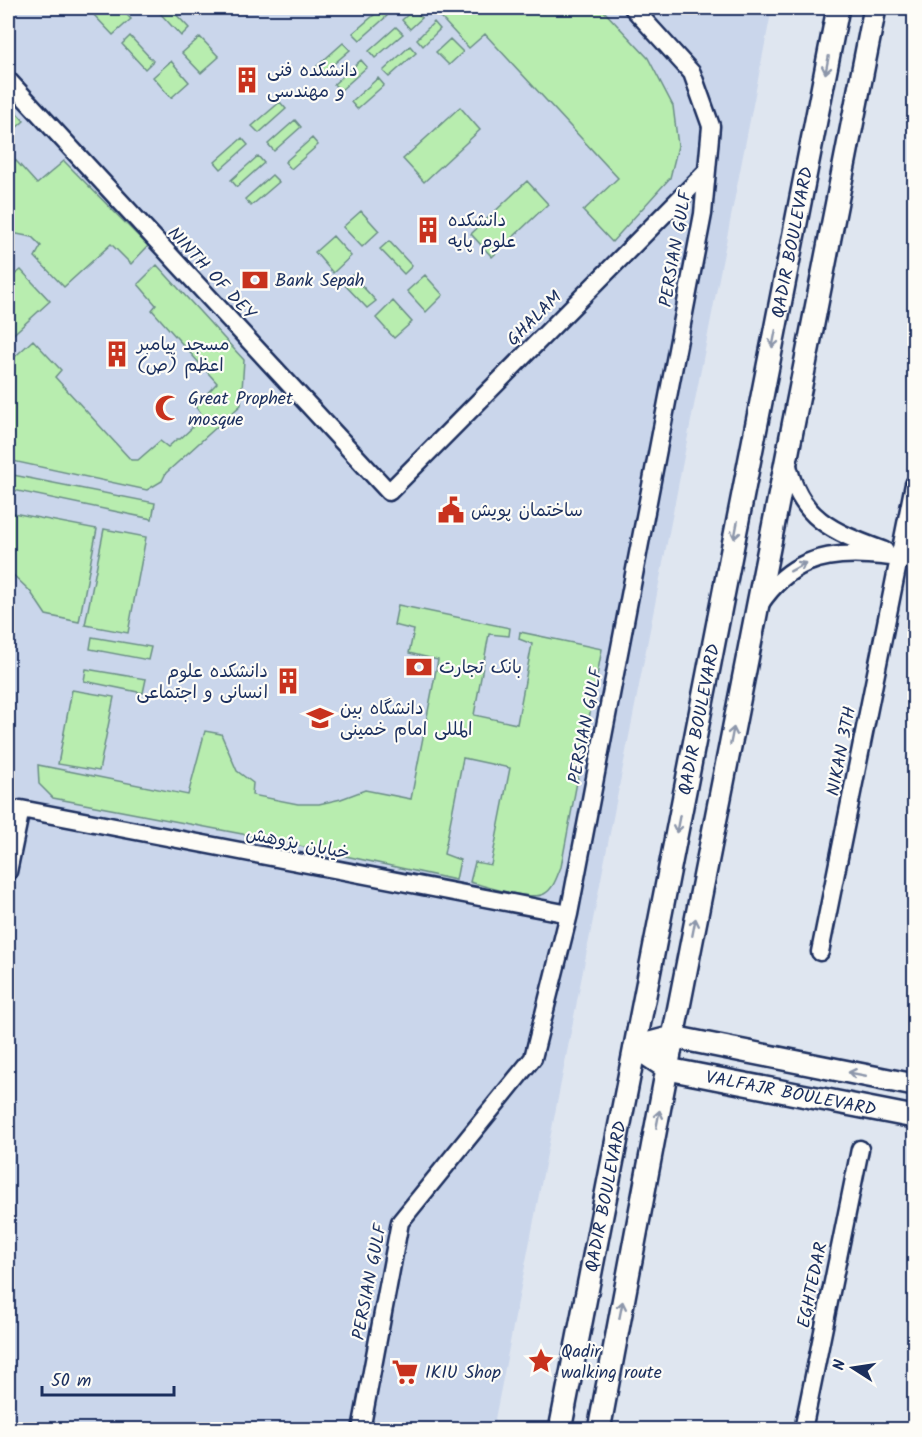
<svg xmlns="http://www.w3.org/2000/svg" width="922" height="1437" font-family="Kalam,'Playpen Sans Arabic',sans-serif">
<rect width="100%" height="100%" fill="#dfe6f0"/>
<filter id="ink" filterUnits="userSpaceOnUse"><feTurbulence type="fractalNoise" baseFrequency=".0167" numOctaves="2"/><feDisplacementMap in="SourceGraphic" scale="12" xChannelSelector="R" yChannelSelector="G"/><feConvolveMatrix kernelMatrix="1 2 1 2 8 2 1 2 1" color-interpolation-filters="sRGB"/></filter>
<g filter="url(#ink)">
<path fill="#cad6eb" d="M8 8H772L493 1429H8Z"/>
<path fill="#b8edaf" stroke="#6a8e86" stroke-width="1.5" d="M102 8H120L131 19 113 35 94 15Z
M160 8H170L189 28 181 36 157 10Z
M432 8H601L648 58 673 106 678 146 670 178 612 242 583 211 618 178 485 34 469 48Z
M381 9 387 16 360 40 353 33Z
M414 9 422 18 410 29 402 20Z
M434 22 440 29 423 46 417 39Z
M396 27 403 34 375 58 369 51Z
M130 36 153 61 145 69 122 44Z
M200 37 219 57 201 73 182 53Z
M450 39 463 52 449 65 436 52Z
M343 43 350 50 322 74 316 67Z
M410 46 416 53 389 77 383 71Z
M361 60 367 67 340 91 334 84Z
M171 61 189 82 171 98 153 77Z
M378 78 384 85 357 109 351 102Z
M280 102 286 109 259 133 252 126Z
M8 103 24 121 8 135Z
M460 107 480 130 424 182 403 159Z
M295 120 301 127 274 151 268 144Z
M242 138 248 145 221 169 215 162Z
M312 138 318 145 291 169 285 162Z
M8 152 37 184 64 161 148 246 131 264 111 244 64 287 35 257 41 246 32 237 12 233 8 237Z
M258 156 264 163 237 187 231 180Z
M272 175 279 182 251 206 245 199Z
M527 181 548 204 492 257 471 234Z
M361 211 379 231 362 247 343 227Z
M333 236 351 256 333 273 315 252Z
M389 241 412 266 404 274 380 249Z
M157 265 244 360 241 405 166 473 162 481 147 490 8 460V363L33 340 61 370 55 377 131 460H138L160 441 168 447 177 439H180L192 428V424L201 414 195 406 217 383 152 310 156 305 138 284Z
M21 270 50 301 8 339V271L13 276Z
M352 275 376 301 367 308 343 283Z
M425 275 443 295 426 312 407 291Z
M393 301 412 322 394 338 376 318Z
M8 474 155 503 152 519 8 489Z
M8 512 97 529 79 622 46 615 30 591 8 570Z
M104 529 146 537 128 633 85 625Z
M398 605 510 628 509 636 489 634 474 715 517 724 532 644 519 639 520 632 602 649 561 867C557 876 554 889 544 894 530 901 486 886 470 882L475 862 491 865 510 768 463 758 444 854 460 860 456 880 258 837 53 798 39 784 38 765 188 795 205 731 221 734 237 771 253 783 252 795 298 804H319L341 799 365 790 411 799 438 660 409 653 414 630 394 625Z
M92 637 151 647 148 660 90 649Z
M86 669 146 679 143 693 84 681Z
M72 690 114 697 99 771 58 764Z"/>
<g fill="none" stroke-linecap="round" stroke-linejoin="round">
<g stroke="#1b2f5e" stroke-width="21">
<path id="minor" d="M8 80 389 492 707 171
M787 461C799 520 834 532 885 551
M760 604C788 563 820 552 868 555 884 556 899 557 914 561
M8 872 21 809 569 914
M820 952 914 484
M361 1430 400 1222 533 1058 569 914 703 214 711 126 692 73 633 8
M803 1430 860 1149"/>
</g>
<g stroke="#1b2f5e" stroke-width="26">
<g id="major">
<path id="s1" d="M635 1047 668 1069 914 1117"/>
<path d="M635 1047 673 1037 914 1085"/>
<path id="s2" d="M560 1430 838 8"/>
<path d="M599 1430 673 1037 875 8"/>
</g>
</g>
<use href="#minor" stroke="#fdfcf7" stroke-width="16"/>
<use href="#major" stroke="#fdfcf7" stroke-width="21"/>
</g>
<defs><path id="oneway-shaft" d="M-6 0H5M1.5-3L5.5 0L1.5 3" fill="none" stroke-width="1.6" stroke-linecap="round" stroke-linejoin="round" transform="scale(1.5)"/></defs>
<g stroke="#8c96aa">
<use href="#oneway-shaft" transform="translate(827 65) rotate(101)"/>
<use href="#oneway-shaft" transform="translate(774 339) rotate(101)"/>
<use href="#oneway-shaft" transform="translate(736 530) rotate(101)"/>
<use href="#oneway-shaft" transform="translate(798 567) rotate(-29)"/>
<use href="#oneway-shaft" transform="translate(732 736) rotate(-79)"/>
<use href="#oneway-shaft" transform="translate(678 824) rotate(101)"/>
<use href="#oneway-shaft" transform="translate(694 927) rotate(-79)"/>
<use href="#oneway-shaft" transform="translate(857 1074) rotate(-169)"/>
<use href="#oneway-shaft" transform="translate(658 1119) rotate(-79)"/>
<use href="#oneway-shaft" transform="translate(621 1310) rotate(-79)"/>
</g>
</g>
<defs>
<g id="building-bare" transform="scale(2.07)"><path d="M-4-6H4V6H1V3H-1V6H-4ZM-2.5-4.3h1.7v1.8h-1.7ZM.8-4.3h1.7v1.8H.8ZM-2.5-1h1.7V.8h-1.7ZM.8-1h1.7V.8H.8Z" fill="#c8321e" stroke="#fdfcf7" stroke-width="2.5" paint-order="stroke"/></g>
<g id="bank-bare" transform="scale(2.07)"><path d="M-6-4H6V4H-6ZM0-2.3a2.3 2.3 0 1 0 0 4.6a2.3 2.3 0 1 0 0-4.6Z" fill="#c8321e" stroke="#fdfcf7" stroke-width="2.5" paint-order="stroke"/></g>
<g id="mosque-bare" transform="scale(2.07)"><path d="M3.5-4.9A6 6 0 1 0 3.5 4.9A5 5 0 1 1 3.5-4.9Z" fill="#c8321e" stroke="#fdfcf7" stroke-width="2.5" paint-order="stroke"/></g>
<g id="civic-bare" transform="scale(2.07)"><path d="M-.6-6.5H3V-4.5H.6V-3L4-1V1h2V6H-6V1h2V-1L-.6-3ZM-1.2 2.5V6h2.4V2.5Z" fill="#c8321e" stroke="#fdfcf7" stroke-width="2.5" paint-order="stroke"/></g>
<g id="university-bare" transform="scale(2.07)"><path d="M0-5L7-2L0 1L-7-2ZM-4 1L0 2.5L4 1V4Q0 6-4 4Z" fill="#c8321e" stroke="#fdfcf7" stroke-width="2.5" paint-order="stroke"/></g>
<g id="sight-bare" transform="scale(2.07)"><path d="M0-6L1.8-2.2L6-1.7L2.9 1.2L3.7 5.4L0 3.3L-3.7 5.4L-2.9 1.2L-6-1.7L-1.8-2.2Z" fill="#c8321e" stroke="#fdfcf7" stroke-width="2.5" paint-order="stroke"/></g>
<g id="supermarket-bare" transform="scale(2.07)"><path d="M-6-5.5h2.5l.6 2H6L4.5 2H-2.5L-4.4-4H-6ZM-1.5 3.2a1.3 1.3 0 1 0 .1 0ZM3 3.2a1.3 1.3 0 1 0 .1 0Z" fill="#c8321e" stroke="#fdfcf7" stroke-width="2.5" paint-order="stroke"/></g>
</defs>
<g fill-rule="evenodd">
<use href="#building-bare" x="247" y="80"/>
<use href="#building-bare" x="428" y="230"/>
<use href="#bank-bare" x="255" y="280"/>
<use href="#building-bare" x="117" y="354"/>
<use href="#mosque-bare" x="168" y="408"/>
<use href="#civic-bare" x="451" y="510"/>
<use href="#bank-bare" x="419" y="667"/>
<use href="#building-bare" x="288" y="681"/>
<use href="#university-bare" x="320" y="718"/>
<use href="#sight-bare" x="541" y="1361"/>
<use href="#supermarket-bare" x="405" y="1372"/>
</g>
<g text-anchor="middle" stroke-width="4.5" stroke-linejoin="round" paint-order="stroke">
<g font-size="18" fill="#1b2f5e" stroke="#fdfcf7" text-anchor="start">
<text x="267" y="76">دانشکده فنی<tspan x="267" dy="21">و مهندسی</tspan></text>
<text x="448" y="226">دانشکده<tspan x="448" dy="21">علوم پایه</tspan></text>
<text x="275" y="286">Bank Sepah</text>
<text x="137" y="350">مسجد پیامبر<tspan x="137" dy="21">اعظم (ص)</tspan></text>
<text x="188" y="404">Great Prophet<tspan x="188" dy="21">mosque</tspan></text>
<text x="471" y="516">ساختمان پویش</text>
<text x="439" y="673">بانک تجارت</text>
<text x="268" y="677" text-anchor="end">دانشکده علوم<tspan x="268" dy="21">انسانی و اجتماعی</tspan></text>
<text x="340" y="714">دانشگاه بین<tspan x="340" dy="21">المللی امام خمینی</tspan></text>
<text x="561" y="1357">Qadir<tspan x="561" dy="21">walking route</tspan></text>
<text x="425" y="1378">IKIU Shop</text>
</g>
<g font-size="18" fill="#1b2f5e" stroke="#fdfcf7">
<text dy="6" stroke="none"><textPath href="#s2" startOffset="1210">QADIR BOULEVARD</textPath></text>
<text transform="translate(675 249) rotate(-80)" y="6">PERSIAN GULF</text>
<text transform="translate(212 273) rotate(47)" y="6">NINTH OF DEY</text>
<text transform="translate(534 318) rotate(-45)" y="6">GHALAM</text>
<text dy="6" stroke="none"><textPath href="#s2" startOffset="724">QADIR BOULEVARD</textPath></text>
<text transform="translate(585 726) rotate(-79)" y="6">PERSIAN GULF</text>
<text transform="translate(841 751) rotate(-79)" y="6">NIKAN 3TH</text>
<text transform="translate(298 843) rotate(11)" y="6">خیابان پژوهش</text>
<text dy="6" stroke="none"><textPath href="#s1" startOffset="165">VALFAJR BOULEVARD</textPath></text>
<text dy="6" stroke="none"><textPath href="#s2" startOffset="238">QADIR BOULEVARD</textPath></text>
<text transform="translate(369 1282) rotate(-79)" y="6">PERSIAN GULF</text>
<text transform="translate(812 1285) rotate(-78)" y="6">EGHTEDAR</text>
</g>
</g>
<rect width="922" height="1437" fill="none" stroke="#fdfcf7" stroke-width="30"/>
<rect x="15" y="15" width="892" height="1407" fill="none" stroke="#1b2f5e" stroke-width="2" filter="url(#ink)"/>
<g transform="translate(853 1368) rotate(282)" stroke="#fdfcf7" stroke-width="4.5" paint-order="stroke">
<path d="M0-4.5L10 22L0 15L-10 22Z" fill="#1b2f5e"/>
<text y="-9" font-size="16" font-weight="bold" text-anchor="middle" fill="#1b2f5e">N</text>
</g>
<path d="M42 1386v9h132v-9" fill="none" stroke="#1b2f5e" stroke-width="3"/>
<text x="51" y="1386" font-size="18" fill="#1b2f5e" stroke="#fdfcf7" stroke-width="4.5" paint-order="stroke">50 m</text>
</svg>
